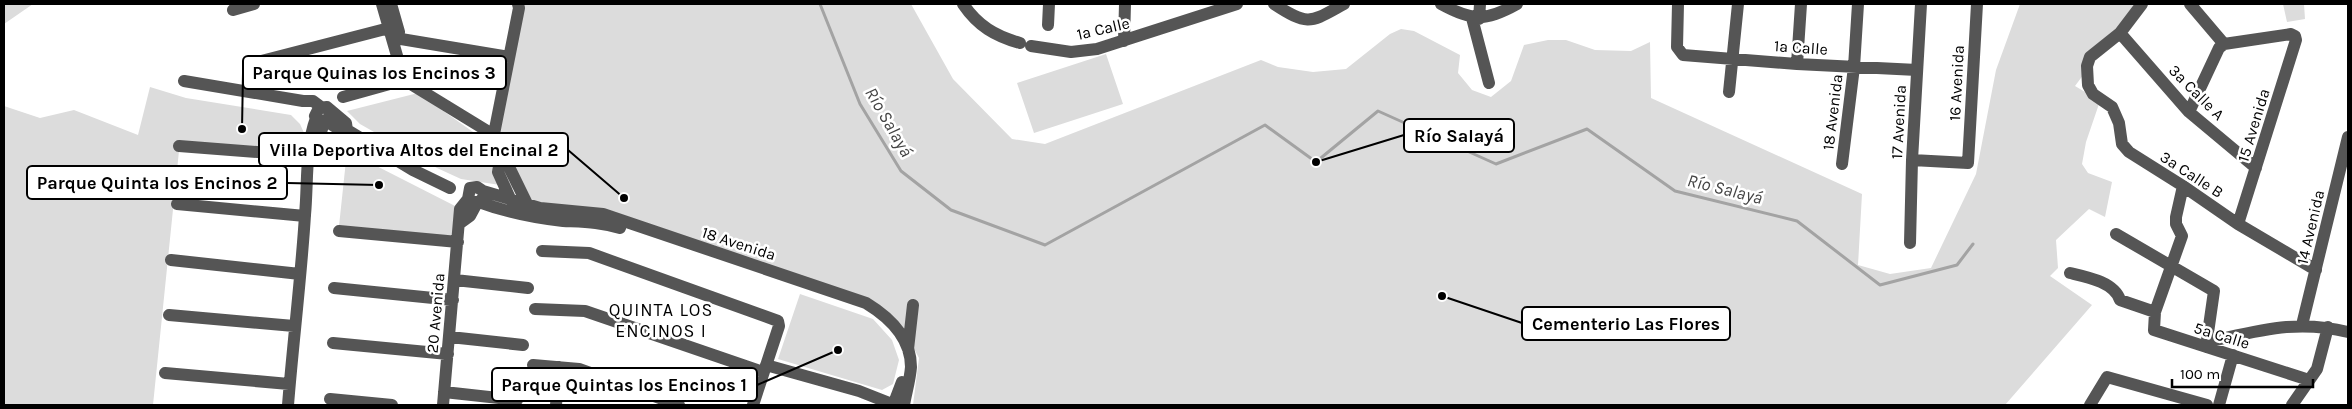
<svg xmlns="http://www.w3.org/2000/svg" width="2352" height="409" font-family="Karla,sans-serif">
<rect width="100%" height="100%" fill="#fff"/>
<path fill="#dcdcdc" d="M4 4H33L4 24Z
M514 4H911L953 79 1012 139 1045 144 1261 60 1278 67 1313 72 1346 69 1390 34 1401 29 1414 31 1460 55 1458 73 1472 90 1491 97 1511 81 1524 45 1548 40H1566L1595 50 1631 51 1650 42 1651 98 1862 194 1858 265 1890 274 1931 268 1976 174 1996 70 2020 4H2136L2075 86 2100 101 2086 142 2082 164 2088 173 2112 182 2105 217 2089 209 2056 240 2058 268 2050 276 2092 305 2005 405H913L919 358 907 336 887 314 714 249 532 203 528 193 500 185 461 179 437 168 360 124 347 111 418 93 483 139 492 120Z
M2283 4H2304L2305 19 2287 22Z
M1106 54 1123 104 1034 133 1017 83Z
M150 87 186 98 291 115 300 124 305 135 301 151 180 141 153 405H4V106L40 118 74 110 138 135Z
M347 151 461 209 451 237 339 226Z
M800 294 873 319 892 340 899 360 893 384 882 390 778 359Z"/>
<g fill="none" stroke-linecap="round" stroke-linejoin="round">
<path stroke="#a3a3a3" stroke-width="3" d="M820 4 860 104 901 171 951 210 1045 245 1265 125 1316 162 1378 111 1496 164 1587 129 1675 191 1797 221 1880 285 1957 265 1973 244"/>
<path stroke="#555" stroke-width="12" d="M382 4 404 80 489 132 500 161 498 172 513 205
M391 4 399 32
M963 4C978 26 995 36 1020 43
M1274 4C1309 27 1311 22 1344 4
M1441 4C1472 21 1485 22 1517 4
M1678 4 1677 47 1683 55 1797 64 1917 70
M2142 4 2120 33 2090 57 2087 66 2088 85 2093 94 2112 107 2119 123 2122 144 2129 152 2183 186 2238 224 2316 270
M2190 4 2224 44 2291 34 2295 36 2296 40 2238 224
M233 10 254 4
M1472 18 1489 83
M1479 19 1480 4
M1048 25 1049 4
M2120 33 2189 112 2256 168
M401 39 509 57
M1124 41 1125 4
M1031 46 1071 52 1097 49 1237 4
M254 63 397 26
M1797 64 1801 4
M184 81 303 101H313L321 107
M1729 92 1738 4
M343 97 404 80
M330 111 329 117 326 121H321L315 116 319 108 327 107 346 123 347 130
M2189 112 2219 48 2224 44
M326 121 340 130H347
M347 130 413 170 450 188
M493 139 519 8 518 4
M311 144 319 139 324 122
M179 146 308 156
M1912 160 1968 163 1977 4
M500 161 509 167 530 210
M1842 164 1854 67 1858 4
M2183 186 2176 217V224L2182 236 2155 312 2154 330 2309 380
M483 191 484 197 479 202H472L468 199 470 188 477 187 483 191 540 208 603 214 866 303C889 317 911 338 911 367 910 380 906 393 904 405
M479 202C506 212 534 218 563 221 583 222 601 222 620 228
M177 204 305 216
M459 224 470 216 477 203
M339 231 458 242
M2116 234 2214 291 2206 347
M1910 243 1912 160 1921 4
M542 251 589 253 778 321 779 326 753 405
M171 260 300 274
M2070 273C2087 277 2114 282 2120 300L2155 312
M455 280 528 288
M334 288 453 300
M535 309 585 311 763 372
M169 315 294 326
M2302 325 2348 137
M450 337 523 345
M2207 342C2259 331 2296 319 2348 332
M333 343 448 354
M908 349 913 305
M533 365 579 369 679 405
M766 365 859 391 892 404
M165 373 289 384
M444 392 517 400
M330 399 392 405
M894 403 902 382
M288 405C293 342 301 279 305 215 308 183 305 148 316 118
M443 405 460 209 468 199
M556 405 559 367
M2090 405 2107 377 2207 405
M2219 405 2233 355
M2292 405 2317 369 2328 327"/>
</g>
<g text-anchor="middle" stroke-width="5" stroke-linejoin="round" paint-order="stroke">
<g font-size="16" fill="#000" stroke="#fff">
<text transform="translate(1103 28) rotate(-13)" y="6">1a Calle</text>
<text transform="translate(1801 47) rotate(4)" y="6">1a Calle</text>
<text transform="translate(1956 83) rotate(-87)" y="6">16 Avenida</text>
<text transform="translate(2197 92) rotate(45)" y="6">3a Calle A</text>
<text transform="translate(1832 112) rotate(-83)" y="6">18 Avenida</text>
<text transform="translate(1898 122) rotate(-87)" y="6">17 Avenida</text>
<text transform="translate(2253 125) rotate(-73)" y="6">15 Avenida</text>
<text transform="translate(2192 174) rotate(33)" y="6">3a Calle B</text>
<text transform="translate(2310 227) rotate(-77)" y="6">14 Avenida</text>
<text transform="translate(739 243) rotate(18)" y="6">18 Avenida</text>
<text transform="translate(435 313) rotate(-85)" y="6">20 Avenida</text>
<text transform="translate(2222 335) rotate(17)" y="6">5a Calle</text>
</g>
<g font-size="18" font-style="italic" fill="#444" stroke="#fff">
<text transform="translate(889 122) rotate(60)" y="6">Río Salayá</text>
<text transform="translate(1725 189) rotate(14)" y="6">Río Salayá</text>
</g>
<g font-size="18" letter-spacing="1" fill="#000" stroke="#fff">
<text x="661" y="316">QUINTA LOS<tspan x="661" dy="21">ENCINOS I</tspan></text>
</g>
</g>
<path fill="none" stroke="#000" stroke-width="2" d="M242 129L243 73M1316 162L1404 135M624 198L568 150M379 185L287 183M1442 296L1522 323M838 350L757 385"/>
<g fill="#000" stroke="#fff" stroke-width="2">
<circle cx="242" cy="129" r="5"/>
<circle cx="1316" cy="162" r="5"/>
<circle cx="624" cy="198" r="5"/>
<circle cx="379" cy="185" r="5"/>
<circle cx="1442" cy="296" r="5"/>
<circle cx="838" cy="350" r="5"/>
</g>
<g fill="#fff" stroke="#000" stroke-width="2">
<rect x="243" y="56" width="263" height="33" rx="5"/>
<rect x="1404" y="119" width="110" height="33" rx="5"/>
<rect x="259" y="133" width="309" height="33" rx="5"/>
<rect x="27" y="166" width="260" height="33" rx="5"/>
<rect x="1522" y="307" width="208" height="33" rx="5"/>
<rect x="492" y="368" width="265" height="33" rx="5"/>
</g>
<g font-size="18" text-anchor="middle" font-weight="bold" fill="#000">
<text x="374" y="79">Parque Quinas los Encinos 3</text>
<text x="1459" y="142">Río Salayá</text>
<text x="414" y="156">Villa Deportiva Altos del Encinal 2</text>
<text x="157" y="189">Parque Quinta los Encinos 2</text>
<text x="1626" y="330">Cementerio Las Flores</text>
<text x="624" y="391">Parque Quintas los Encinos 1</text>
</g>
<rect width="2352" height="409" fill="none" stroke="#000000" stroke-width="10"/>
<path d="M2172 379v8h141v-8" fill="none" stroke="#000000" stroke-width="2.5"/>
<text x="2180" y="379" font-size="15" fill="#000000" stroke="#ffffff" stroke-width="4" paint-order="stroke">100 m</text>
</svg>
